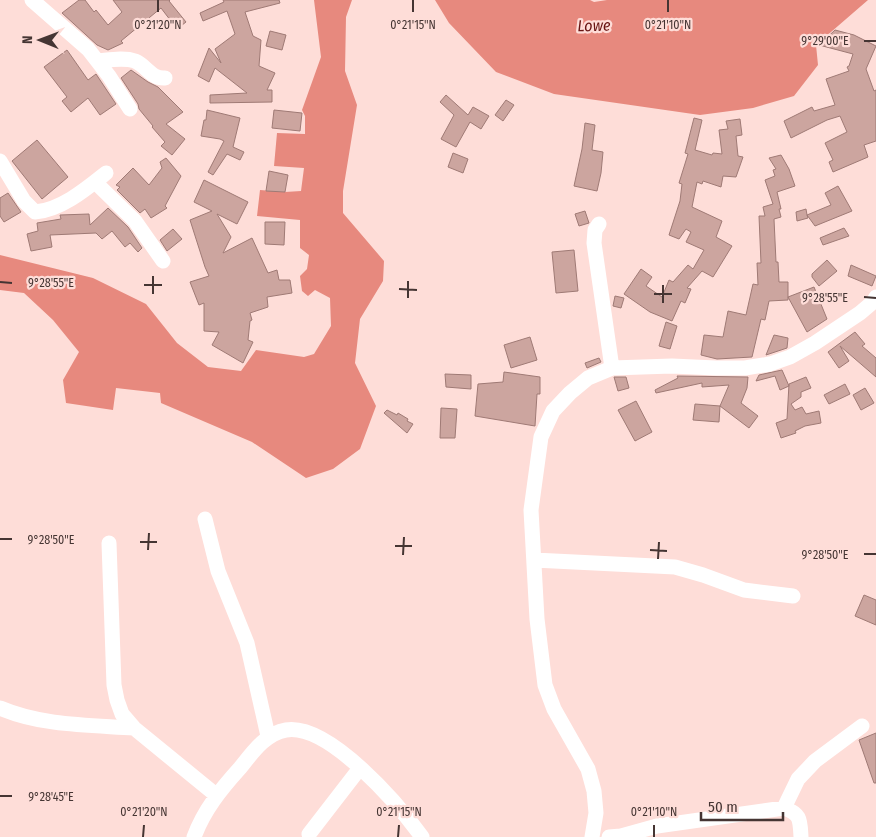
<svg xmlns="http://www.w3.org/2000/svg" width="876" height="837" font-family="'Fira Sans Condensed',sans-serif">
<rect width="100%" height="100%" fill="#feddd8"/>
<path fill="#e7897e" d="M314 0H352L346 17 345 71 357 105 343 191V213L384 261 383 281 360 319 355 363 376 406 360 449 333 469 306 478 252 442 161 403 160 393 116 388 113 410 66 403 63 380 79 352 53 320 24 293 0 290V255L93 278 146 304 177 343 208 367 241 371 256 350 304 357 314 354 331 326 330 298 315 290 308 296 302 291 300 276 307 269 309 255 300 248V220L257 216 260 190 285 192 301 191 304 168 274 166 277 133 305 134V116L302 110 321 57Z
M435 0H590L594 2 607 0H868L816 45 818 65 794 96 753 108 700 115 554 94 496 72 449 23Z"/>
<path fill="#cca59f" stroke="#9f7a75" d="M79 0H85L94 12 96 10 108 25 122 12 113 0H170L169 1 186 22 177 29 161 8 121 41 123 43 108 50 97 45 62 13Z
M223 0H279L280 3 245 12 253 36 261 40 259 66 275 73 267 90H272V102L210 103V95L247 93 215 68 209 82 198 76 209 48 221 63 215 49 235 34 227 11 203 21 200 13 224 2Z
M835 30 854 35 876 46 866 69 874 91 876 90V141L864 145 868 157 833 172 829 162 833 160 825 143 847 132 840 116 827 120 791 138 784 121 812 107 814 111 835 105 826 79 849 71 847 67 849 66 853 54 819 45Z
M270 31 286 35 282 50 266 46Z
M67 50 88 80 96 74 116 104 100 115 88 98 71 112 62 101 67 97 44 67Z
M131 70 148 82 158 87 183 112 166 124 185 139 172 155 161 146 165 142 152 127 153 126 139 109 138 104 121 78Z
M446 95 468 115 473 107 489 116 481 129 470 122 456 147 441 139 454 115 440 102Z
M506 100 514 105 503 121 495 115Z
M207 110 240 118 233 147 244 152 240 160 227 154 213 175 208 172 224 141 220 139 201 136 204 120H206Z
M274 110 302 113 300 131 272 128Z
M694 118 702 120 695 150 712 155 713 153 722 154 719 130 728 129 726 121 740 119 742 135 736 136 738 156 743 157 736 177 723 176 721 187 703 181 702 184 697 182 692 207 722 221 716 237 732 246 713 277 702 271 687 288 691 289 685 303 681 301 672 321 650 312 624 294 641 269 652 277 646 286 662 297 669 280 673 282 688 265 693 269 704 250 686 242 691 232 686 229 679 239 669 235 680 201 682 184 679 183 688 154 685 153Z
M585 123 595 125 592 150 603 152 601 173 597 191 574 186 582 149Z
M37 140 68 177 42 199 12 161Z
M453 153 468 159 463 173 448 167Z
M781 155 789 169 795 186 777 192 781 209H779L781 217 774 219 776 262H778L779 282H788V300L769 301 765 320 761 319 752 357 717 359 701 355 704 335 723 337 728 311 746 315 753 284 758 285 757 263H761L759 216H765L763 207 773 204 765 180 775 176 773 170 776 169 769 158Z
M166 158 181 176 165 206 167 208 151 218 145 209 140 213 117 190 120 187 116 185 133 168 149 185 162 168 160 162Z
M269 171 288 175 285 192 266 191Z
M204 180 248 202 237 224 217 214 231 237 223 253 252 238 268 273 277 270 279 280H290L292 293 267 297 268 307 250 313 252 320 250 321 248 340 253 342 243 363 212 345 219 332 204 331V303L199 305 190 282 209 276 205 267 190 220 212 211 194 202Z
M838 186 852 211 815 226 807 215 808 218 797 221 796 212 806 209 807 215 831 205 825 193Z
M8 193 21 212 4 222 0 216V198Z
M108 208 128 227 142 248 138 252 130 243 125 247 112 231 102 239 96 233 50 235 52 247 31 251 27 234 38 231 37 223 61 219 60 215 89 214 90 225Z
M585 211 589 223 579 226 575 214Z
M265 222H285L284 245 265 244Z
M844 228 849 236 823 245 820 238Z
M173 229 182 239 167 251 160 240Z
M574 250 578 291 556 293 552 252Z
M827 260 837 271 819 286 812 277V274Z
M851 265 876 276 872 286 848 276Z
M814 287 827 319 807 332 788 297Z
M615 296 624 298 621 308 613 306Z
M666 322 677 326 670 349 659 346Z
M855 332 865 344 862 346 876 358V377L840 346 849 361 839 368 828 352Z
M774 335 788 338 787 348 766 355Z
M530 337 537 360 511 368 504 345Z
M599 358 601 362 587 368 585 363Z
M782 370 789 386 780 390 775 376 756 381 759 375Z
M504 372 540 377V394H537L535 426 475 416 478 384 503 382Z
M445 374 471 375V389L446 387Z
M677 376 748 377 747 388 741 403 758 416 749 428 720 406 719 422 693 420 695 404 720 406 729 385 702 387V383L656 393 655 390 678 378Z
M614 377H626L629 388 618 391Z
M806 377 811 388 801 392V397L791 404 795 410 802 407 806 414 819 411 821 423 805 426 795 431 796 433 781 438 776 423 787 419 789 384Z
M845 384 850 394 829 404 824 395Z
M865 388 874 403 861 410 853 395Z
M636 401 652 432 635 441 618 410Z
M441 408 457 409 455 438H440Z
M387 410 397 415 398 413 408 419 407 421 413 424 407 433 384 413Z
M864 595 876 600V625L855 616Z
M876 733V783H874L859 740Z"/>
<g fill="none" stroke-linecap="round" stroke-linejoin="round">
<path stroke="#fff" stroke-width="15" d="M32 0 88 49 109 76 130 109
M98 61C109 60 124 57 135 61 147 66 151 79 165 78
M0 161 24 201 35 212C61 210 86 189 106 173
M95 182 135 221 163 261
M599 224 595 230 594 243 612 368
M205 519 218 571 247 643 268 736
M109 543 114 685 117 700 122 714 134 728 216 795
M534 560 675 567 703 575 744 590 793 596
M0 708C42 726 89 725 134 728
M784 808 798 779 815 761 862 726
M309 834 360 768
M194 837C204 810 221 789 240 768 252 753 266 733 286 730 329 723 399 805 422 837
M592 837 596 813 594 791 588 769 554 709 545 685 537 619 531 510 541 437 553 411 570 393 588 378 612 368 672 366 716 368H745L770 364 790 357 815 343 860 313 873 302 876 297
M609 837 621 836 657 826 784 808C801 814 800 820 801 837"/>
</g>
<path fill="none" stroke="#453533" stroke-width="2" d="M158 12V0M413 12V0M668 12V0M864 41H876M0 282 12 283M144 285H162M399 289 417 290M153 294V276M654 294H672M864 297 876 298M408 298V281M663 303V285M0 539H12M140 542H157M395 546H412M148 550 149 533M650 550 667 551M864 554H876M403 555 404 537M658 559 659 542M0 796H12M143 837 144 825M398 837 399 825M654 837V825"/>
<g text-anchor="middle" stroke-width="4.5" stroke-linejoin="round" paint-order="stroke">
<g font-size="16" font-style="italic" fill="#671312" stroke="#feddd8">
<text transform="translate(594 25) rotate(-1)" y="6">Lowe</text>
</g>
</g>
<g font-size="12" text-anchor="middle" fill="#453533" stroke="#feddd8" stroke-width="4.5" stroke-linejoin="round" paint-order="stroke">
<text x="158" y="29">0°21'20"N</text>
<text x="413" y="29">0°21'15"N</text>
<text x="668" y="29">0°21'10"N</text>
<text x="825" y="45">9°29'00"E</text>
<text x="51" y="287">9°28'55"E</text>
<text x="825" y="302">9°28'55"E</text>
<text x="51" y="544">9°28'50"E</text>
<text x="825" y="559">9°28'50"E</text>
<text x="51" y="801">9°28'45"E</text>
<text x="144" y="816">0°21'20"N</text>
<text x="399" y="816">0°21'15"N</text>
<text x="654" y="816">0°21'10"N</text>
</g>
<g transform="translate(40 40) rotate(271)" stroke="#feddd8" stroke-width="4" paint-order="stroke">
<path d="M0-4L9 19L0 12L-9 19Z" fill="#453533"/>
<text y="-8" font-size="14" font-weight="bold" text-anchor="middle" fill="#453533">N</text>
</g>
<path d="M701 812v8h82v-8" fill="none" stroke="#453533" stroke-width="2.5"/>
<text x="708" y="812" font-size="15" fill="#453533" stroke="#feddd8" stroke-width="4" paint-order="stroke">50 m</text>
</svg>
